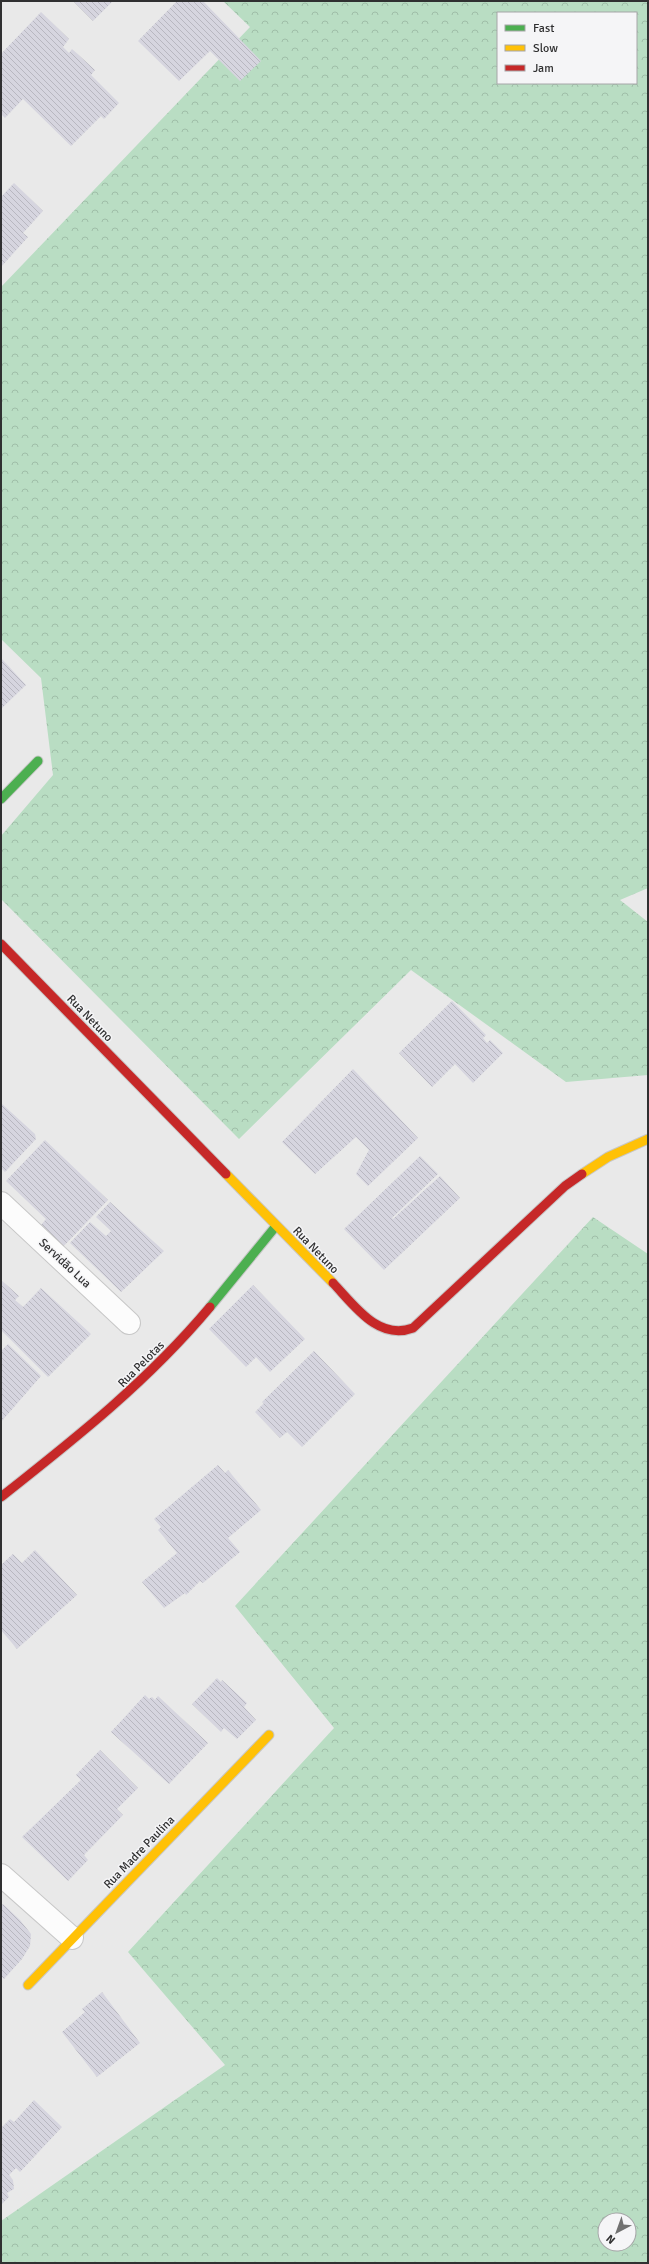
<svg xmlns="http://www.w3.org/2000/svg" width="649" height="2264" font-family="Signika,sans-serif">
<defs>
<pattern id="forest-crowns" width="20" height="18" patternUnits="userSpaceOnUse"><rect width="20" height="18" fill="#b9ddc3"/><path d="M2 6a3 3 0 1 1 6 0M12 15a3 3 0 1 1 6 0" fill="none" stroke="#9fbea8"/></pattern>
<pattern id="building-back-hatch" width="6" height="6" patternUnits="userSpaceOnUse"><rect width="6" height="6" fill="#d6d5df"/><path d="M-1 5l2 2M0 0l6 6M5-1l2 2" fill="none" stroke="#b8b7c0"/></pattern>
</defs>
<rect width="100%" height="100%" fill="#e9e9e9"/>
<path fill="url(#forest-crowns)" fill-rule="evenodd" d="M223 1H648V888L620 900 648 922V1075L566 1082 411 970 239 1139 1 899V836L53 775 41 678 1 639V287L250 27ZM498 13H636V83H498Z
M593 1217 648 1254V2263H1V2221L225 2065 128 1952 334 1728 235 1606ZM605 2220H629V2244H605Z"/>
<path fill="url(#building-back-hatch)" d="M73 1H113L93 21Z
M177 1H203L261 61 240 81 210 51 179 81 138 41Z
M41 12 69 39 63 47 69 53 72 49 95 70 91 75 119 103 104 119 101 116 71 146 23 99 5 118 1 114V54Z
M14 183 43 211 23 233 28 237 1 267V197Z
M1 658 26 685 1 709Z
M452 1001 486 1035 483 1038 487 1043 490 1040 503 1053 473 1083 455 1064 432 1087 399 1053Z
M353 1069 418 1138 368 1186 356 1174 369 1150 356 1137 315 1174 282 1142Z
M1 1103 35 1134 36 1139 5 1172 1 1168Z
M45 1140 108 1200 58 1252 36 1231 46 1219 6 1181Z
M420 1156 438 1174 392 1218 393 1219 440 1176 460 1198 384 1270 344 1229Z
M110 1202 164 1251 121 1292 70 1243 90 1222 106 1236 111 1231 96 1217Z
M1 1280 19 1296 15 1300 23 1307 41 1288 91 1334 48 1377 2 1331 1 1333Z
M253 1285 305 1339 270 1372 256 1357 246 1367 209 1329Z
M8 1344 41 1376 1 1422V1351Z
M314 1351 355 1394 302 1447 287 1432 280 1438 255 1412 264 1403 262 1402Z
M218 1465 225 1473 228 1470 261 1510 228 1538 240 1552 203 1583 200 1581 186 1595 185 1593 164 1608 142 1582 177 1553 158 1530 161 1527 154 1519Z
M35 1550 77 1595 17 1649 1 1630V1565L13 1554 22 1563Z
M217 1678 221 1682 222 1680 247 1703 244 1707 256 1720 237 1739 224 1728 221 1732 192 1704Z
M145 1695 149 1699 152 1697 155 1700 158 1696 208 1743 169 1784 111 1732Z
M100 1750 138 1788 117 1809 123 1815 84 1855 88 1860 68 1881 22 1837 81 1780 76 1775Z
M3 1904 20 1920 31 1934 30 1946 22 1959 4 1979 1 1976V1906Z
M102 1992 140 2043 97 2077 62 2032 85 2012 82 2009Z
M34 2100 62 2127 20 2172 16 2168 9 2175 13 2180 14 2189 7 2193 9 2197 1 2205V2128L10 2119 14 2122Z"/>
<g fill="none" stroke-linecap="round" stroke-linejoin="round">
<g stroke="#c7c7c7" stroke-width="24">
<path id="street" d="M1 1203 129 1323
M1 1875 72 1938"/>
</g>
<g stroke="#c7c7c7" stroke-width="11">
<path id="fast" d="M1 799 38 761
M210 1307 276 1226"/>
</g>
<g stroke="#c7c7c7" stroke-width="11">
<path id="slow" d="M226 1174 333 1283
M582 1174 608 1157 648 1139
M28 1985 269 1735"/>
</g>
<g stroke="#c7c7c7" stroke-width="11">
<path id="jam" d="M1 944 226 1174
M333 1283C354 1305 378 1341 413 1328L565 1186 582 1174
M1 1497C77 1437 148 1381 210 1307"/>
</g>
<use href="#street" stroke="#fcfcfc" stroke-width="22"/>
<use href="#fast" stroke="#4caf50" stroke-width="9"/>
<use href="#slow" stroke="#ffc107" stroke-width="9"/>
<use href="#jam" stroke="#c62828" stroke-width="9"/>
</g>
<g text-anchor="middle" stroke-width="3" stroke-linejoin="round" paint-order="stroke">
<g font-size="12" fill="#303031" stroke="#f5f5f7">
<text transform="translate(90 1018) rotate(46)" y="4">Rua Netuno</text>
<text transform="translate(316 1250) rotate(46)" y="4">Rua Netuno</text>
<text transform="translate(65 1263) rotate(43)" y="4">Servidão Lua</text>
<text transform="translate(141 1364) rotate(-45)" y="4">Rua Pelotas</text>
<text transform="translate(139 1852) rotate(-46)" y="4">Rua Madre Paulina</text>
</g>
</g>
<rect width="649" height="2264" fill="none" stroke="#303031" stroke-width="4"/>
<rect x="497" y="12" width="140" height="72" fill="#f5f5f7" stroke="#a6a6a8"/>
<rect x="505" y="25" width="20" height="6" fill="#4caf50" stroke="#a6a6a8"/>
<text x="533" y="32" font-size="12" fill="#303031">Fast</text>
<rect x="505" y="45" width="20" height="6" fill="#ffc107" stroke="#a6a6a8"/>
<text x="533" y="52" font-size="12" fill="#303031">Slow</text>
<rect x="505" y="65" width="20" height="6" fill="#c62828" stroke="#a6a6a8"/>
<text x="533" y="72" font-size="12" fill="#303031">Jam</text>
<g transform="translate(617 2232) rotate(221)"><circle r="19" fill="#f5f5f7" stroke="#a6a6a8"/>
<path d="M0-3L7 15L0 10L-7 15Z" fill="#717171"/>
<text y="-6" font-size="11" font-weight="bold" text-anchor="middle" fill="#303031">N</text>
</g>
</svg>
